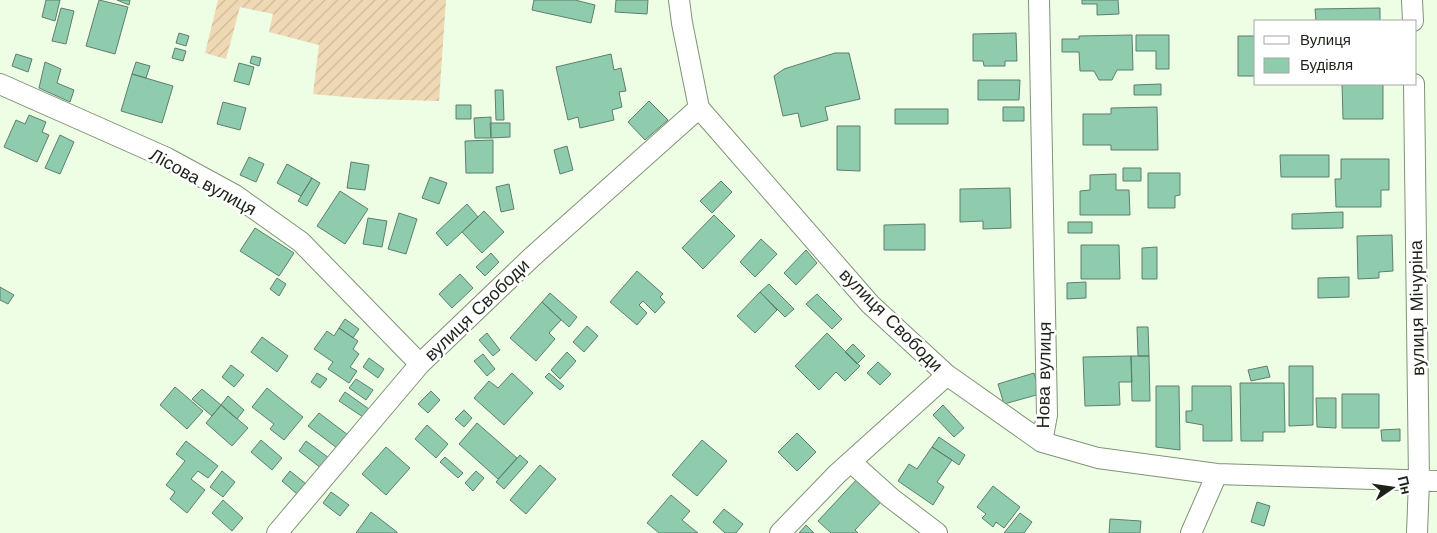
<svg xmlns="http://www.w3.org/2000/svg" width="1437" height="533" font-family="'Work Sans',sans-serif">
<defs>
<pattern id="garden-furrows" width="10" height="10" patternUnits="userSpaceOnUse" patternTransform="scale(1.25)"><rect width="10" height="10" fill="#efd8b4"/><path d="M-1 1l2-2M0 10L10 0M9 11l2-2" fill="none" stroke="#ccb99a"/></pattern>
</defs>
<rect width="100%" height="100%" fill="#eefee5"/>
<path fill="url(#garden-furrows)" d="M218 0H446L439 101 369 99 313 94 319 45 269 32 273 14 240 7 226 59 205 53Z"/>
<path fill="#8eccad" stroke="#5d7f6e" d="M46 0H60L55 21 42 17Z
M99 0 128 7 115 54 86 46Z
M117 0H130L129 5Z
M534 0H575L595 5 591 23 532 10Z
M616 0H648L647 14 615 12Z
M1082 0H1118L1119 14 1097 15V4H1082Z
M61 8 74 11 66 44 52 41Z
M1380 8V21H1316L1315 9Z
M179 33 189 36 186 46 176 43Z
M1016 33 1017 61H1005V66H984L983 61H973V34Z
M1132 35 1133 70H1117L1112 80H1099L1094 71H1080L1079 52H1062V39H1079V36Z
M1136 35H1169V69H1156V51H1136Z
M1238 36H1256V76H1238Z
M175 48 186 51 183 61 172 58Z
M835 53H849L860 99 825 107 828 120 801 127 798 113 783 116 774 76 784 69Z
M16 54 32 59 28 72 12 66Z
M611 54 614 70 621 68 626 91 619 92 622 107 612 110 614 120 580 128 578 117 568 120 556 67Z
M252 56 261 58 259 66 250 63Z
M45 62 61 69 57 83 74 90 70 102 39 88Z
M136 62 150 66 146 78 132 74Z
M239 63 254 67 249 85 234 81Z
M132 74 173 86 162 123 121 111Z
M978 80H1020L1019 100H978Z
M1161 84V95H1134V85Z
M1342 84H1383V119H1343Z
M495 90H503L504 120H496Z
M649 101 668 120 645 140 628 122Z
M223 102 246 108 240 130 217 124Z
M456 105H471V119H456Z
M1003 107H1024V121H1003Z
M1157 107 1158 150H1111V145H1083V114H1111V108Z
M895 109H948V124H895Z
M29 115 46 122 42 132 49 135 37 162 4 147 16 120 25 124Z
M491 117V138H475L474 118Z
M490 123H510V137L491 138Z
M837 126H860V171L837 170Z
M60 135 74 142 60 174 45 168Z
M493 140V173H466L465 141Z
M567 146 573 170 560 174 554 150Z
M1280 155H1329V177H1281Z
M249 157 264 164 256 182 240 175Z
M1341 159H1389V190H1381V207H1336L1335 179H1341Z
M351 162 369 165 365 190 347 188Z
M287 164 312 178 301 196 277 183Z
M1123 168H1141V181H1123Z
M1148 173H1180V195L1175 196V208H1148Z
M1116 174V190H1129L1130 215H1080V191L1090 190V175Z
M430 177 447 183 439 204 422 198Z
M312 178 320 183 307 206 298 201Z
M721 181 732 192 712 213 700 201Z
M509 184 514 209 501 212 496 187Z
M1010 188 1011 228 983 229V221L960 222V189Z
M340 191 368 209 345 244 317 226Z
M467 204 478 217 447 246 436 233Z
M484 211 504 232 482 253 462 232Z
M1343 212V228L1292 229V214Z
M399 213 417 219 406 254 388 249Z
M714 215 735 236 703 269 682 248Z
M368 218 387 221 382 247 363 244Z
M1068 222H1092V233H1068Z
M925 224V250H884V225Z
M255 228 294 253 279 276 240 251Z
M1392 235 1393 271 1379 272V278L1358 279 1357 236Z
M761 239 777 254 755 277 740 262Z
M1081 245H1119L1120 279H1081Z
M1157 247V279H1142V248Z
M806 250 817 263 796 285 784 273Z
M491 253 499 262 485 276 476 267Z
M637 271 663 294 660 297 665 302 655 313 643 301 639 305 647 313 637 325 610 302Z
M460 274 473 288 452 308 439 294Z
M1349 277V297L1318 298V278Z
M277 278 286 284 279 296 270 289Z
M1086 282V298L1067 299V283Z
M769 284 794 309 785 317 760 292Z
M0 287 14 295 8 304 0 300Z
M760 292 777 310 755 333 737 316Z
M550 293 577 317 569 327 542 302Z
M817 294 842 319 832 329 806 304Z
M542 302 561 320 549 333 555 339 536 361 510 338Z
M345 319 359 329 353 338 339 328Z
M587 326 598 336 584 352 573 342Z
M1137 327H1148L1149 356H1138Z
M339 328 358 341 353 349 359 354 350 367 357 371 349 383 328 369 333 362 314 349 327 331 334 336Z
M487 333 500 350 493 356 479 340Z
M827 333 860 366 845 381 836 372 819 390 795 366Z
M262 337 288 356 277 372 251 352Z
M853 344 865 356 857 364 845 352Z
M567 352 576 361 560 379 551 370Z
M483 354 495 369 487 376 474 361Z
M1131 356 1132 382H1119L1120 405 1085 406 1083 357Z
M1131 356H1149L1150 401H1132Z
M369 358 384 369 378 378 363 367Z
M878 362 891 374 880 385 867 373Z
M231 365 244 375 234 387 222 377Z
M1267 366 1270 377 1251 381 1248 370Z
M1289 366H1313V425L1289 426Z
M317 373 327 379 320 388 311 382Z
M512 373 533 393 504 425 474 398 489 381 498 388Z
M549 373 564 386 560 390 545 377Z
M1034 373 1040 394 1004 404 998 384Z
M356 379 373 390 366 400 349 388Z
M1240 383H1284L1285 432H1263V441H1241Z
M1156 386H1179L1180 450 1156 447Z
M1192 386H1231L1232 441H1203V425L1186 422V411H1192Z
M175 387 203 411 187 429 160 405Z
M267 388 303 417 284 440 270 429 274 424 252 407Z
M202 389 221 405 212 416 192 399Z
M431 391 440 400 428 413 418 404Z
M345 392 369 409 363 417 339 401Z
M1342 394H1379V428H1342Z
M228 396 244 410 237 419 221 405Z
M1316 398H1336V428L1317 427Z
M221 405 248 428 232 446 206 423Z
M943 405 964 428 954 437 933 415Z
M464 410 472 418 464 427 455 419Z
M319 413 348 435 337 448 308 426Z
M477 423 517 458 498 479 459 444Z
M427 425 448 444 436 458 415 439Z
M1400 429V441H1382L1381 430Z
M797 433 816 452 797 471 778 452Z
M939 437 965 455 959 465 932 447Z
M261 440 282 458 272 470 251 452Z
M702 440 727 461 697 496 672 475Z
M186 441 218 466 208 478 198 471 191 479 205 490 187 513 170 499 175 492 166 485 185 461 176 454Z
M306 441 329 458 321 468 299 451Z
M386 447 410 468 386 495 362 474Z
M932 447 952 460 937 482 944 487 933 505 898 481 909 464 917 469Z
M520 455 528 462 504 489 496 482Z
M445 457 463 473 458 478 440 462Z
M540 465 556 479 526 514 510 500Z
M222 471 235 482 223 497 210 487Z
M290 471 306 484 297 494 282 481Z
M476 471 484 478 473 491 465 483Z
M858 478 882 501 855 530 858 533H831L818 521Z
M993 486 1020 507 1004 528 996 522 993 527 982 518 986 514 977 507Z
M331 492 349 505 340 516 323 503Z
M671 495 690 511 682 520 698 533H659L647 523Z
M223 500 243 518 232 531 212 513Z
M1257 502 1270 506 1264 526 1251 522Z
M724 509 743 524 736 533H725L713 522Z
M371 512 397 532V533H356Z
M1020 513 1032 522 1024 533H1004Z
M1110 519 1141 521 1140 533H1109Z
M806 525 814 533H799Z"/>
<g fill="none" stroke-linecap="round" stroke-linejoin="round">
<g stroke="#819376" stroke-width="22">
<path id="minor" d="M679 0 682 23 699 108 870 304 947 375 1042 442 1098 458 1217 474 1437 481
M1039 0 1047 415 1042 442
M1412 0 1413 21
M0 84 167 158 235 195 301 242 420 364
M1414 84 1419 481 1417 533
M851 462 891 498 937 533
M277 533 420 364 532 257 699 108
M780 533 837 474 947 375
M1191 533 1217 474"/>
</g>
<use href="#minor" stroke="#fff" stroke-width="20"/>
</g>
<g text-anchor="middle" stroke-width="5" stroke-linejoin="round" paint-order="stroke">
<g font-size="18" fill="#1c2317" stroke="#fff">
<text transform="translate(203 182) rotate(29)" y="6">Лісова вулиця</text>
<text transform="translate(1417 308) rotate(-91)" y="6">вулиця Мічуріна</text>
<text transform="translate(477 310) rotate(-44)" y="6">вулиця Свободи</text>
<text transform="translate(891 320) rotate(45)" y="6">вулиця Свободи</text>
<text transform="translate(1044 375) rotate(-89)" y="6">Нова вулиця</text>
</g>
</g>
<rect x="1254" y="20" width="162" height="65" fill="#ffffff" stroke="#a4a7a2"/>
<rect x="1264" y="36" width="25" height="8" fill="#ffffff" stroke="#a4a7a2"/>
<text x="1300" y="45" font-size="15" fill="#1c2317">Вулиця</text>
<rect x="1264" y="58" width="25" height="15" fill="#8eccad" stroke="#a4a7a2"/>
<text x="1300" y="70" font-size="15" fill="#1c2317">Будівля</text>
<g transform="translate(1392 488) rotate(77)" stroke="#ffffff" stroke-width="4" paint-order="stroke">
<path d="M0-4L9 19L0 12L-9 19Z" fill="#1c2317"/>
<text y="-8" font-size="14" font-weight="bold" text-anchor="middle" fill="#1c2317">Пн</text>
</g>
</svg>
